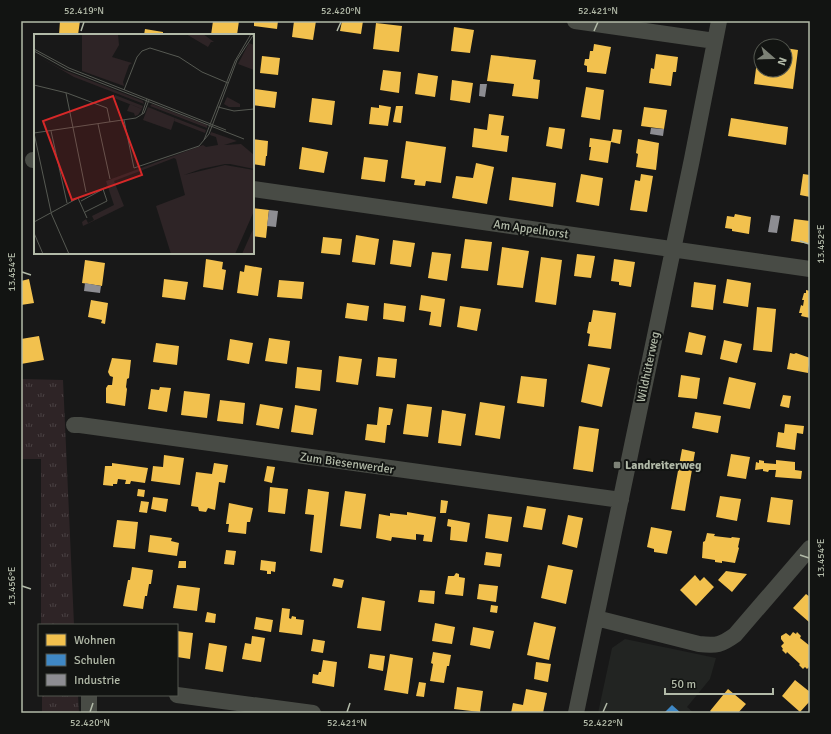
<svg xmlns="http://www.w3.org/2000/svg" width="831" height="734" font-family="Signika,sans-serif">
<defs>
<pattern id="grass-tufts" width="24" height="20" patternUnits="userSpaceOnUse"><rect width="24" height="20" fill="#2e2426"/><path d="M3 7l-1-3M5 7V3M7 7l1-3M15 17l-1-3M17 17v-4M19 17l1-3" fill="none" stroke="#4a4243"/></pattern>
</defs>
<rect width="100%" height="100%" fill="#181818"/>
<path fill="#222422" d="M625 639 716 658 710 679 687 707 694 713H598L612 648Z"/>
<path fill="url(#grass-tufts)" d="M21 379 63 380 74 625H41V459H21Z
M42 695H78L79 713H42Z"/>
<path fill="#f2c14e" d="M60 21H80L78 35H59Z
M213 21H239L237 35H211Z
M254 21H278L277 29 254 26Z
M294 21H316L313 40 292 37Z
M342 21H363L361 34 340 31Z
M376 23 402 26 399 52 373 49Z
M454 27 474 30 470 53 451 51Z
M145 29 163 32V35H144Z
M594 44 611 47 606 74 587 72V66L584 65 585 59H589L590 51H593Z
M759 45H761V70H785V48L798 50 793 89 754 84Z
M656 54 678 57 676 72H673L671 86 649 83 651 68 654 69Z
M491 55 536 60 533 79 540 80 538 99 512 96 514 84 487 81Z
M262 56 280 58 278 75 260 73Z
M383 70 401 72 399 93 380 90Z
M418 73 438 76 435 97 415 94Z
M452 80 473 83 470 103 450 100Z
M586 87 604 90 600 120 581 117Z
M255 89 277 92 275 108 253 105 254 92Z
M312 98 335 101 332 125 309 122Z
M379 105 391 107 388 126 369 124 371 107 379 108Z
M396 106H403L401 123 393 122Z
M644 107 667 110 664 129 641 126Z
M489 114 504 116 501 135 509 136 507 152 472 147 474 128 487 130Z
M731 118 788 127 786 145 728 136Z
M549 127 565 129 562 149 546 146Z
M613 129 622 130 620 144 611 142 608 163 589 160 591 147H589L590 138 611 141Z
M253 139 268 141 267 156H266L265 166 253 164Z
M638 139 659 143 656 170 636 167 638 154 636 153Z
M406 141 446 147 441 183 426 181 425 186 414 185 415 180 401 178Z
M302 147 328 152 324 173 299 169Z
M364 157 388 160 385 182 361 179Z
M476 163 494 167 487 204 452 198 456 176 473 178Z
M581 174 603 178 599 206 576 202Z
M641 174 653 176 647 212 630 210 635 180 640 181Z
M803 174 810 175V197L800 195Z
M512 177 556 183 553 207 509 200Z
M253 208 269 210 266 238 253 236Z
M735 214 751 217 749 234 732 231V229L725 228 727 216 734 217Z
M794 219 810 221V244L791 241Z
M356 235 379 239 375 265 352 262Z
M323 237 342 239 340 255 321 253Z
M465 239 492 242 488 271 461 268Z
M393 240 415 243 411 267 390 264Z
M502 247 529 251 523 288 497 285Z
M432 252 451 254 447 281 428 278Z
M577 254 595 256 591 278 574 276Z
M541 257 562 260 556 305 535 302Z
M206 259 223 262 222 269 226 270 223 290 203 287Z
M614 259 635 262 631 287 619 285V282L611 281Z
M85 260 105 263 102 286 82 283Z
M245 265 262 268 258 296 237 293 240 271 244 272Z
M29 279 34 303 21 305V281Z
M164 279 188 282 185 300 162 297Z
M727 279 751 283 748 307 723 303Z
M279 280 304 282 302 299 277 297Z
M694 282 716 285 713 310 691 307Z
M806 290 810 291V318L801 316 802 313H799L801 305 803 306 804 300H802L804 293H806Z
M421 295 445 299 441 327 429 325 431 312 419 310Z
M91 300 108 303 105 324 101 323 102 320 88 317Z
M347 303 369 306 367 321 345 318Z
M384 303 406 306 404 322 383 319Z
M460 306 481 309 477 331 457 327Z
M757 307 776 309 772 352 753 350Z
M593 310 616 313 611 349 588 346 590 334 587 333 589 322H591Z
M689 332 706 336 702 355 685 352Z
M39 336 44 360 21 364V339Z
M269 338 290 341 287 364 265 361Z
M230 339 253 343 249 364 227 360Z
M724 340 742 344 737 363 720 359Z
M156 343 179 346 177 365 153 362Z
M790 353 794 354 796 353 810 358 808 373 787 369Z
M339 356 362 359 358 385 336 382Z
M378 357 397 359 395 378 376 376Z
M112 358 131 360 129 378 127 379 126 387 127 389 125 406 106 403V388L108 385H112L113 377 110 376 108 372Z
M588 364 610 368 602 407 581 402Z
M297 367 322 370 320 391 295 388Z
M681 375 700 378 697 399 678 397Z
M521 376 547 379 544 407 517 403Z
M729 377 756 383 750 409 723 404Z
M160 387 171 388 167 412 148 409 151 389 159 390Z
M184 391 210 394 207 418 181 415Z
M783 395 791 396 789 408 780 406Z
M220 400 245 403 243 424 217 421Z
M480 402 505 406 500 439 475 435Z
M260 404 283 408 279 429 256 425Z
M407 404 432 407 428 437 403 434Z
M295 405 317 409 313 435 291 432Z
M379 407 393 409 390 425H387L385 443 365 440 367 424 377 425Z
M442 410 466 414 461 446 438 443Z
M695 412 721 416 718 433 692 428Z
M785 424 804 426 803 434 797 433 795 450 776 447 778 432 784 433Z
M579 426 599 429 593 472 573 469Z
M682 449 695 452 685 511 671 509Z
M731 454 750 457 746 479 727 476Z
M164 455 184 458 180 485 151 481 153 466 163 467Z
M759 460 764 461V463L776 464V460L795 462V470L802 471 801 479 775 477 776 470H769L768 472 763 471V469L755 470 756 462 759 463Z
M112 463 148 468 145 483 131 481 130 484H125L126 480 118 479 117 484H113V486L103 485 105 466H112Z
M214 463 228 465 225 483 219 482 215 510 208 508 206 512 199 511 198 507 191 506 196 472 212 474Z
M267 466 275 467 272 483 264 481Z
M270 487 288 489 285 514 268 512Z
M138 489 145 490 144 497 137 496Z
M308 489 329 492 322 553 310 551 314 515 305 514Z
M345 491 366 494 361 529 340 526Z
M720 496 741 499 737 521 716 517Z
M153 497 168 499 166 512 151 509Z
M771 497 793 500 790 525 767 522Z
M441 500 448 501 446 513H440Z
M141 501 149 502 147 513 139 512Z
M229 503 253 508 250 522H247L246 534 228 532 229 524H226Z
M527 506 546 509 542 530 523 527Z
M407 512 436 517 432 542 423 541 424 535 416 534V540L392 537 391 541 376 538 379 514 390 516V513L407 515Z
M488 514 512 517 508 542 485 538Z
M568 515 583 518 577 548 562 544Z
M448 519 470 523 467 542 450 540 451 527 447 526Z
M117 520 138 522 135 549 113 547Z
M651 527 672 531 667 554 654 552V549L647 547Z
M707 533 715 534 714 536 731 538 732 537 740 538 738 547 739 548 735 563 722 561V563L715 562V560L702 558 703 542 705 541Z
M150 535 172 538 171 541 179 543 177 556 148 552Z
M226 550 236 551 234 565 224 564Z
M486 552 502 554 500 567 484 565Z
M261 560 276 562 275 572 271 571V574H267V571L260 570Z
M179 561H186V568H178Z
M548 565 573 570 566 604 541 598Z
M132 567 153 570 151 584H149L147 596H145L143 609 123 606 128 580H130Z
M726 571 747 574 732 592 718 580Z
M456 573 459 574V577L465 578 463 596 445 594 448 576H454Z
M695 575 700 581 704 577 714 587 696 606 680 590Z
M334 578 344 580 342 588 332 586Z
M479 584 498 586 496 602 477 599Z
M177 585 200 588 197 611 173 608Z
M420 590 435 591 434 604 418 602Z
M806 594 810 597 809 622 793 608Z
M362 597 385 601 381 631 357 628Z
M491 605 498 606 497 613 490 612Z
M282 608 290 609 289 618 291 619 292 616 296 617V619L304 620 302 635 279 632Z
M207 612 216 614 215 623 205 622Z
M256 617 273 620 271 632 254 629Z
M534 622 556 627 549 660 527 655Z
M435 623 455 627 452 644 432 641Z
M473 627 494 631 490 649 470 645Z
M177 631 193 633 190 659 177 657Z
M793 632 796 634 797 632 801 636 800 638 810 646V666L807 669 805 667 803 669 799 665 800 664 787 652 786 654 782 650 783 649 781 646 784 643 781 639V636L786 633 790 636Z
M252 636 265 638 261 662 242 659 245 643 251 644Z
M313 639 325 641 323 653 311 651Z
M209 643 227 646 223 672 205 669Z
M433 652 451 655 449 666H447L444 683 430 681 433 664 431 663Z
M370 654 385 656 383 671 368 668Z
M390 654 413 658 408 694 384 690Z
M323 660 337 662 334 687 312 683 313 674 318 675 319 672H321Z
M536 662 551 664 548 682 534 679Z
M795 680 810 692V701L800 712 782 696Z
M419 682 426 683 424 697 416 696Z
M457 687 483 691 480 712 454 709Z
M526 689 547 693 543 713H511L513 703 523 705Z
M728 689 746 704 738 713H712L710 711Z"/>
<path fill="#3f88c5" d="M672 705 681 713H664Z"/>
<path fill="#8d8d92" d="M480 84H487L485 97 479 96Z
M651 128 664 129 663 136 650 134Z
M269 210 278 211 276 227 267 226Z
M771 215 780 216 777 233 768 232Z
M85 283 101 286 100 293 84 291Z"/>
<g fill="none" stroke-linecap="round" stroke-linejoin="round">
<path stroke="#484b45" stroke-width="16" d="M575 21 715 41
M33 160H35
M253 189 810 269
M74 425H80L621 500
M596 618 699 644C717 646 721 645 735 635L810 548
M89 695V713
M177 695 313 713
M576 713 692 159 719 21"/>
</g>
<path fill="none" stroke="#b2baa8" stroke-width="1.5" d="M81 31 84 22M337 31 341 22M594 31 598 22M800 241 809 244M22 272 31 275M800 555 809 558M22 586 31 589M90 712 93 703M347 712 350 703M603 712 607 703"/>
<rect fill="#7c8176" stroke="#121412" stroke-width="1.5" x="613" y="461" width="8" height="8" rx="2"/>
<g text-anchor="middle" stroke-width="4" stroke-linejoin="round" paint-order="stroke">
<g font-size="12" fill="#b2baa8" stroke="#121412">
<text transform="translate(531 229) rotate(8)" y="4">Am Appelhorst</text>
<text transform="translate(648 367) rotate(-78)" y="4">Wildhüterweg</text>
<text transform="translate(347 463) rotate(8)" y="4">Zum Biesenwerder</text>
</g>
<g font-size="12" font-weight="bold" fill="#b2baa8" stroke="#121412" text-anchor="start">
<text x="625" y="469">Landreiterweg</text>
</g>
</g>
<g transform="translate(34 34)">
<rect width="220" height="220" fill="#181818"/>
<path d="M152 0H169L180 8H177L174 13ZM215 9 220 11V36L204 30ZM81 61 109 72 108 75 80 64ZM193 63 206 70V73H195L190 70ZM114 73 141 84 137 96 109 86ZM177 98 203 107 190 111 207 110 220 121V135L196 130H191L167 135 150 141 191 131 220 136V177L201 220H137L122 172 151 161 142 125 140 124 80 147 90 172 49 192 48 188 52 185 54 189 60 186 58 182 80 171 72 147 169 111 172 113 184 111 182 103 176 101ZM220 193V220H208Z" fill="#2e2426"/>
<path d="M0 20 27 35 109 67 110 70 40 43ZM118 70 173 91V94L116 72ZM141 84 172 96 171 99 140 87Z" fill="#2e2426"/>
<path d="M48 0H84L85 11 78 23 98 29 95 31 89 48 90 52 48 37ZM96 70 108 75 104 81 101 82 100 79 93 77Z" fill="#2e2426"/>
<path fill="none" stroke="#565952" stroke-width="1" d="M0 15 35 34 192 96M0 17 34 36 210 105M0 51 33 59 73 74 76 88M90 56 103 23 108 17 116 14 145 23 168 38 194 49M32 59 52 158M184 73 200 77 220 75M108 80 113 65M90 86 100 134 165 112 175 100 203 26 220 0M64 90 76 145M17 97 33 169M0 99 102 84 110 79 115 66M0 99 17 178M170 106 201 27 217 0M47 167 73 153M51 178 73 167 69 155M17 179 35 220M0 188 44 164 53 184M0 199 9 220"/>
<path fill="#d62828" fill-opacity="0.15" stroke="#d62828" stroke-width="2" d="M79 62 108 141 38 166 9 87Z"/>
<rect width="220" height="220" fill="none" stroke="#b2baa8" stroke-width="2"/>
</g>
<rect width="831" height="734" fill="none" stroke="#121412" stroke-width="44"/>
<rect x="38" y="624" width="140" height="72" fill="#121412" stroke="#52564e"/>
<rect x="46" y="634" width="20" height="12" fill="#f2c14e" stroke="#52564e"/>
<text x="74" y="644" font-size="12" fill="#b2baa8">Wohnen</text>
<rect x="46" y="654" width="20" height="12" fill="#3f88c5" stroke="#52564e"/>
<text x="74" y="664" font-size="12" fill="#b2baa8">Schulen</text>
<rect x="46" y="674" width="20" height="12" fill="#8d8d92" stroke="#52564e"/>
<text x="74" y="684" font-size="12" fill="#b2baa8">Industrie</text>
<g transform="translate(773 58) rotate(110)"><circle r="19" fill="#121412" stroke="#52564e"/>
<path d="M0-3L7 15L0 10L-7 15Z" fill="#7c8176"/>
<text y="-6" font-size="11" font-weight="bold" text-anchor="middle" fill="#b2baa8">N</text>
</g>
<path d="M665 688v6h108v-6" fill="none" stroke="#b2baa8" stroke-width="2"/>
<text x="671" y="688" font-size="12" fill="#b2baa8" stroke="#121412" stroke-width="3" paint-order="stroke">50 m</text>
<rect x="22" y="22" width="787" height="690" fill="none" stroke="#b2baa8" stroke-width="1.5"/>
<g font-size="10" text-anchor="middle" fill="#b2baa8">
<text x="84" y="14">52.419°N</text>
<text x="341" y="14">52.420°N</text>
<text x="598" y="14">52.421°N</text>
<text transform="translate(820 244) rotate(-90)" y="4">13.452°E</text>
<text transform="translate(11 272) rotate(-90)" y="4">13.454°E</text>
<text transform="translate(820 558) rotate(-90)" y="4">13.454°E</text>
<text transform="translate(11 586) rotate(-90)" y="4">13.456°E</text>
<text x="90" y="726">52.420°N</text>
<text x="347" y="726">52.421°N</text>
<text x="603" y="726">52.422°N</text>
</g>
</svg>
